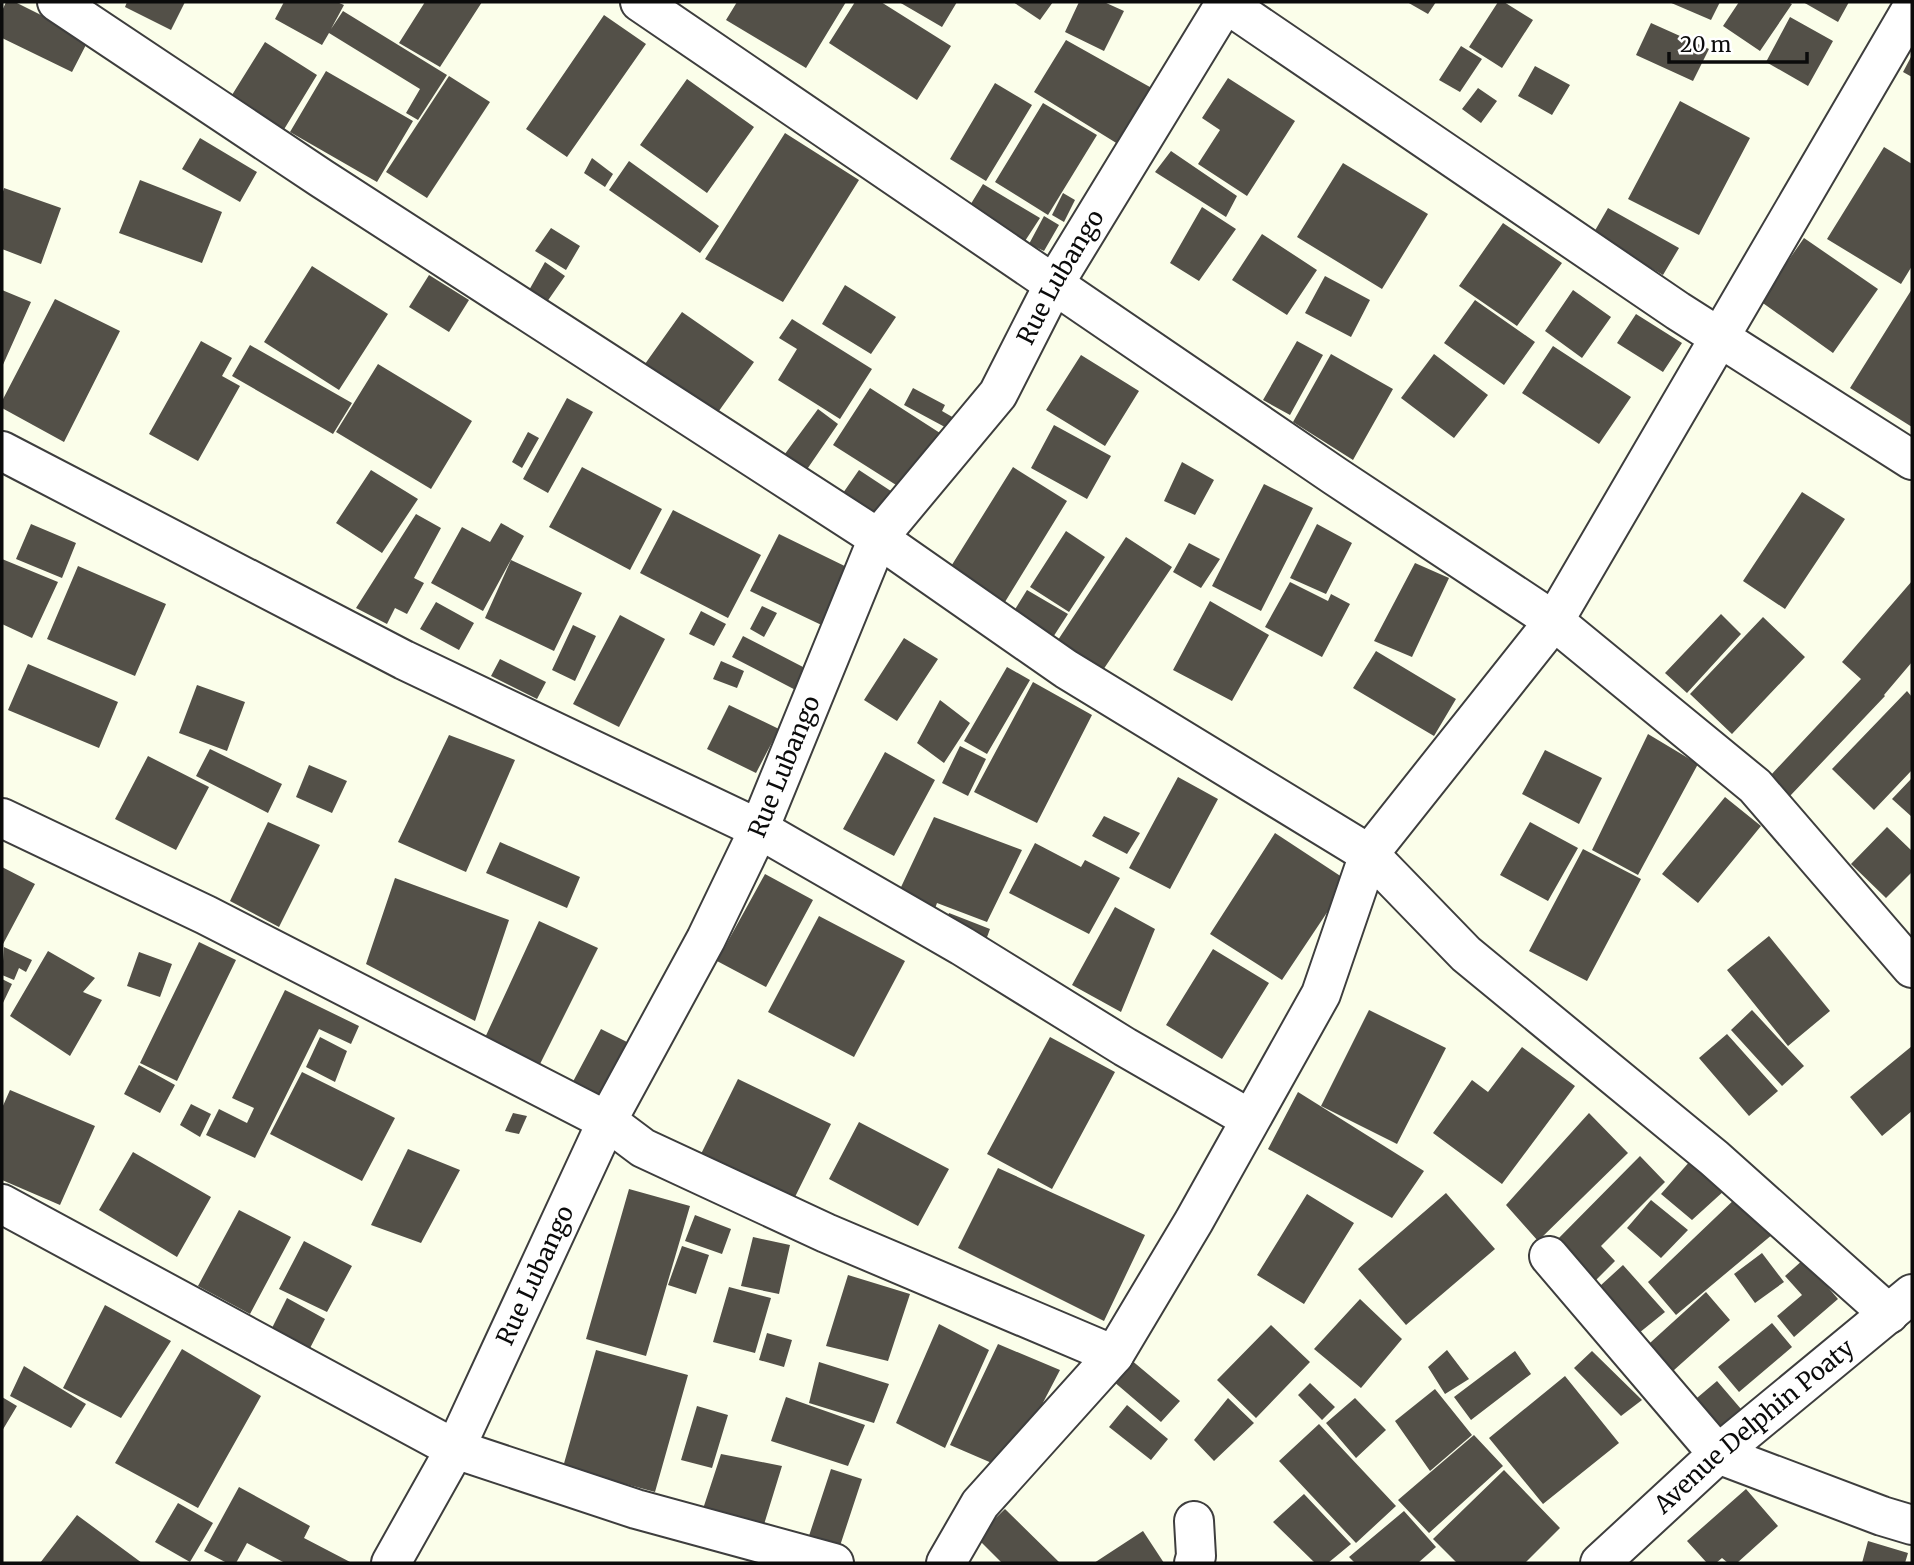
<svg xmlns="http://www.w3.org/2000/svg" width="1914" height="1565" font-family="Merriweather,serif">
<rect width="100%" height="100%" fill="#fbfeea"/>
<path fill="#535048" d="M6 2H15L89 39 72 72 2 38V11Z
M127 2H185L171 30 125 7Z
M284 2H337L344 5 331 29 343 11 447 75 418 120 406 113 420 89 329 33 322 45 275 19Z
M425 2H482L440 67 399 43Z
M737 2H846L806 68 726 20Z
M855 2H881L951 46 917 100 829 43Z
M899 2H957L942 27Z
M1013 2H1053L1040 20Z
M1079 2H1104L1124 11 1104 51 1065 32Z
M1407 2H1436L1428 14Z
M1498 2H1504L1533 20 1502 68 1469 47Z
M1669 2H1720L1711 20Z
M1739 2H1788L1792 4 1760 51 1723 26Z
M1803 2H1849L1838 22Z
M604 15 646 44 567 157 526 129Z
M1790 17 1833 41 1808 86 1766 62Z
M1651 23 1709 49 1693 81 1636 55Z
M1066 40 1157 91 1126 149 1034 92Z
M265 42 317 75 280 136 227 103Z
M1461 46 1482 59 1460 92 1439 80Z
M1912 55V77L1903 72Z
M1535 66 1570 85 1552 115 1518 96Z
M326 71 413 121 377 182 290 132Z
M449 76 490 102 427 198 386 172Z
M1228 78 1295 121 1247 196 1198 164 1220 130 1202 118Z
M687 79 754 127 707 193 640 145Z
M995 83 1032 105 986 181 950 159Z
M1478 88 1497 101 1481 123 1462 109Z
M1680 101 1750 138 1699 235 1628 199Z
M1043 103 1097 135 1048 215 995 182Z
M785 133 859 180 783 302 705 259Z
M200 138 257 172 240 202 182 169Z
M1884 147 1912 164V266L1901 284 1827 239Z
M1171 151 1237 196 1226 217 1155 172Z
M592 158 613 174 605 187 584 173Z
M629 161 719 226 700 253 609 190Z
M1343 163 1428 214 1382 289 1297 237Z
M140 180 222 212 202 263 119 233Z
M983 184 1040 218 1025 241 969 207Z
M4 188 61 208 41 264 2 249V195Z
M1063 193 1075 200 1064 222 1052 215Z
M1202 207 1236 229 1199 281 1170 263Z
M1608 208 1679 248 1663 275 1593 234Z
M1044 216 1059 225 1044 251 1029 244Z
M1503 223 1562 263 1517 326 1459 286Z
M551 228 580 246 566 270 535 251Z
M1262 234 1317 270 1287 315 1232 280Z
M1804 238 1878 289 1833 353 1760 301Z
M545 262 565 276 542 309 524 299Z
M312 266 388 314 339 390 264 342Z
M429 275 469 300 449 332 409 307Z
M1325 276 1370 300 1351 337 1305 313Z
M845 285 896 317 871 354 822 324Z
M1912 289V427L1850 388Z
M2 290 31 302 2 367Z
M1573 290 1611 317 1582 358 1545 331Z
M55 299 120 331 64 442 2 408V401Z
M1475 300 1535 342 1504 385 1444 343Z
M682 312 754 362 711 422 640 371Z
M1636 314 1682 343 1663 372 1617 343Z
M792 319 872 369 840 419 778 380 797 349 779 338Z
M201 341 232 358 222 376 240 386 198 461 149 434Z
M1297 341 1323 355 1290 415 1263 400Z
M250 345 352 403 333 434 232 376Z
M1553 346 1631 397 1599 444 1522 393Z
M1331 354 1393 389 1353 460 1293 422Z
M1434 354 1488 395 1454 438 1401 398Z
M1081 355 1139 391 1105 446 1046 410Z
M378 364 472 421 431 489 336 432Z
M870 388 940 433 904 490 833 445Z
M913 388 945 405 942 411 961 422 956 433 904 405Z
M567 398 593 412 548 493 523 479Z
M818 409 838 424 799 481 779 462Z
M1054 425 1111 456 1087 499 1031 468Z
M528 432 539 438 522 468 512 462Z
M1182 462 1214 480 1195 515 1164 501Z
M582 467 662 509 630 570 549 527Z
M1013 467 1067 501 1000 610 945 576Z
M371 470 418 499 382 553 336 523Z
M859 470 900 497 876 533 834 506Z
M1264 484 1313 508 1261 611 1212 586Z
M1802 492 1845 519 1785 609 1743 581Z
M673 510 761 555 728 618 640 573Z
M416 514 441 528 414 578 424 583 407 614 395 608 387 624 356 608Z
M501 523 524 536 483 611 431 583 462 527 490 542Z
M31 524 76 543 62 578 16 559Z
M1317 524 1352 543 1326 594 1290 578Z
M1066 531 1105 557 1069 612 1030 587Z
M779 534 859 573 832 630 750 591Z
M1126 537 1172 567 1099 676 1054 646Z
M1189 543 1220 559 1201 588 1173 572Z
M2 559 58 582 32 638 2 624Z
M511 560 582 593 554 651 485 618Z
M1415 563 1449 578 1412 657 1374 641Z
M78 566 166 604 135 676 47 639Z
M1912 581V662L1884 695 1885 696 1790 796 1770 776 1861 679 1842 662Z
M1290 582 1328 601 1331 594 1350 604 1322 657 1265 627Z
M1027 590 1068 614 1046 648 1006 624Z
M1210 601 1269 635 1232 701 1173 670Z
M436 602 474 623 459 650 420 629Z
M762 606 777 613 764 637 750 629Z
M701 611 726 624 714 646 689 634Z
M1721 614 1741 634 1687 693 1665 673Z
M620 615 665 639 619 727 573 704Z
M1763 617 1805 657 1732 734 1690 694Z
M573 625 596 636 575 681 552 670Z
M743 636 803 667 806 660 824 669 809 697 732 657Z
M904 638 938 659 897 721 864 700Z
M1376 651 1456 699 1434 736 1353 688Z
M500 659 546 682 537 699 491 676Z
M721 661 744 671 737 688 713 679Z
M28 664 118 702 99 748 8 710Z
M1007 667 1030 680 987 754 964 741Z
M1033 682 1092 715 1037 823 974 792Z
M197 685 245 702 227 751 179 733Z
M1907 691 1912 697V770L1874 810 1832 769Z
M940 700 970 723 944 763 917 743Z
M729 705 779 729 756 773 707 749Z
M1648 734 1698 764 1638 875 1592 850Z
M449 735 515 760 466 872 398 842Z
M960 746 986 759 968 796 942 783Z
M210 749 282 784 268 813 196 776Z
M1545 750 1602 778 1579 824 1522 794Z
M885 752 935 780 894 856 843 829Z
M148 756 209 787 176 850 115 819Z
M309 765 347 781 332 813 296 797Z
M1178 777 1218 799 1170 889 1129 868Z
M1912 778V817L1892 799Z
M1725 797 1761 826 1698 903 1662 874Z
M1104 816 1140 833 1127 854 1092 836Z
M934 817 1022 850 987 922 937 903 932 917 894 902Z
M268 822 320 845 279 927 230 901Z
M1530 822 1578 848 1548 901 1500 875Z
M1887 827 1912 851V872L1886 898 1851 864Z
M1275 833 1348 881 1282 980 1210 934Z
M500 842 580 877 567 908 486 873Z
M1035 843 1081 867 1085 860 1120 878 1089 934 1009 893Z
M1583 849 1641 879 1587 981 1529 951Z
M2 867 35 884 2 946Z
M765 874 813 900 766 987 717 961Z
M395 878 509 920 475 1021 366 964Z
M1115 907 1155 929 1121 1012 1072 985Z
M949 913 990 929 983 948 942 931Z
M819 916 905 961 854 1057 768 1012Z
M539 921 598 948 537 1070 483 1042Z
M1769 936 1830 1011 1788 1046 1727 970Z
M199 942 236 960 177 1081 140 1063Z
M4 947 32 960 26 972 19 968 14 980 2 975Z
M1213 949 1269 983 1222 1059 1166 1025Z
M48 951 95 978 83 992 102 1000 70 1056 10 1016Z
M139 952 172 964 160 997 127 986Z
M2 979 12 984 2 1005Z
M285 990 359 1026 351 1044 319 1029 255 1158 206 1135 219 1109 247 1123 254 1108 232 1098Z
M1369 1010 1446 1048 1397 1144 1321 1106Z
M1752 1010 1804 1066 1782 1086 1731 1030Z
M601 1029 627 1042 593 1105 568 1091Z
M1727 1034 1778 1091 1749 1116 1699 1058Z
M320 1037 347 1051 335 1082 306 1067Z
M1050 1037 1115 1072 1052 1189 987 1154Z
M1912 1046V1111L1882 1136 1850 1097Z
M1522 1047 1575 1086 1502 1184 1433 1133 1472 1080 1488 1092Z
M139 1065 175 1085 160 1113 124 1094Z
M302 1072 395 1118 362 1181 270 1134Z
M738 1079 831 1124 793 1201 700 1156Z
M10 1090 95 1126 60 1205 2 1180V1108Z
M1298 1092 1424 1171 1392 1218 1268 1149Z
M191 1104 211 1114 200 1137 180 1125Z
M513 1113 527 1116 519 1134 505 1131Z
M1589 1113 1628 1153 1538 1241 1506 1205Z
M859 1122 949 1169 918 1226 829 1179Z
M408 1149 460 1170 421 1243 371 1225Z
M133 1152 211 1197 177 1257 99 1210Z
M1640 1156 1665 1182 1601 1246 1615 1261 1588 1288 1549 1248Z
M1691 1160 1725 1190 1692 1220 1661 1194Z
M998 1168 1145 1235 1104 1321 958 1248Z
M629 1189 690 1206 646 1356 586 1339Z
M1446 1193 1495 1249 1406 1325 1358 1269Z
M1307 1194 1354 1223 1304 1304 1257 1275Z
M1738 1196 1773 1234 1676 1315 1648 1282Z
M1651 1200 1688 1230 1661 1258 1627 1228Z
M239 1210 291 1237 250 1314 198 1286Z
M695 1215 731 1229 722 1254 685 1241Z
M753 1237 790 1245 779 1294 741 1286Z
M304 1241 352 1266 327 1312 279 1289Z
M682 1246 709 1255 696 1294 668 1285Z
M1762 1253 1784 1282 1755 1303 1734 1274Z
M1804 1259 1838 1299 1794 1337 1777 1316 1802 1295 1785 1276Z
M1623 1265 1665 1312 1639 1333 1600 1286Z
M848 1275 910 1294 888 1361 826 1346Z
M729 1287 771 1298 755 1353 713 1342Z
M1706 1292 1730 1320 1664 1379 1640 1352Z
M287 1298 325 1319 308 1352 270 1332Z
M1360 1299 1402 1339 1361 1388 1314 1349Z
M105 1305 171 1341 121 1418 63 1388Z
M1772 1323 1792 1347 1739 1392 1718 1367Z
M939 1324 989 1350 945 1448 896 1423Z
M1271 1325 1310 1362 1256 1418 1217 1380Z
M767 1333 792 1340 784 1367 759 1360Z
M998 1344 1060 1370 1008 1470 950 1445Z
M182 1349 261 1396 198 1508 115 1463Z
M596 1350 688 1375 655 1492 563 1467Z
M1447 1350 1469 1379 1445 1394 1428 1367Z
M1515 1351 1531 1374 1471 1420 1454 1397Z
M1592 1351 1642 1400 1621 1416 1574 1368Z
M1130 1359 1180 1401 1161 1422 1113 1381Z
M819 1362 889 1384 874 1423 809 1403Z
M24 1366 86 1404 71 1428 10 1396Z
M1565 1376 1619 1443 1543 1504 1489 1438Z
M1717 1381 1741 1409 1716 1430 1691 1403Z
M1310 1383 1335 1407 1322 1420 1298 1395Z
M1435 1389 1472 1435 1430 1471 1395 1421Z
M2 1397 17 1406 2 1431Z
M786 1397 865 1425 848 1466 771 1441Z
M1228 1398 1254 1423 1214 1461 1194 1440Z
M1355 1398 1386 1430 1356 1458 1326 1423Z
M1127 1405 1168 1439 1151 1460 1109 1427Z
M697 1406 728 1415 712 1468 681 1460Z
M1319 1424 1396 1506 1356 1543 1279 1461Z
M1474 1435 1503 1466 1429 1533 1398 1500Z
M721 1454 782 1466 762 1531 701 1515Z
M831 1469 862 1479 835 1561 804 1551Z
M1504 1470 1560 1528 1525 1563H1457L1433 1539Z
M239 1487 310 1526 304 1538 352 1563H285L247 1543 236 1563H227L204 1551Z
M1746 1489 1778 1526 1737 1563H1728L1722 1558 1716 1563H1707L1687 1541Z
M1304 1494 1351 1544 1328 1563H1315L1273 1522Z
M178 1503 213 1523 190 1562 155 1542Z
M1005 1509 1060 1563H1002L976 1537Z
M1404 1511 1436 1547 1418 1563H1355L1349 1557Z
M77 1515 142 1563H40Z
M1143 1531 1164 1563H1094Z
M1868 1541 1908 1553 1905 1563H1862Z"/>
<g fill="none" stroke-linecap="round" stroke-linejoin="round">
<g stroke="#3e3e3e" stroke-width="42">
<g id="minor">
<path d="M57 2 321 178 878 538 1066 669 1369 854 1466 954 1714 1158 1889 1314"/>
<path d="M640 2 1335 476 1554 621 1755 786 1912 968"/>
<path d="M1224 2 1678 311 1912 460"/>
<path d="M2 451 404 660 759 829 962 946 1125 1047 1250 1119"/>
<path d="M2 818 206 915 607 1121 643 1148 826 1233 1114 1355"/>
<path d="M2 1204 455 1449 636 1509 834 1563"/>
<path d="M1549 1256 1718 1454 1882 1516 1912 1525"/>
<path id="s1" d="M391 1563 455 1449 607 1121 706 939 759 829 878 538 998 394 1054 284 1226 2"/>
<path d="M946 1563 980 1504 1114 1355 1194 1221 1321 994 1369 854 1554 621 1912 8"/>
<path d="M1194 1563 1196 1556 1194 1521"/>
<path id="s2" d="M1600 1563 1718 1454 1912 1294"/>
</g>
</g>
<use href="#minor" stroke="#fff" stroke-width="38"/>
</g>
<g text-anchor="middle" stroke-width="7" stroke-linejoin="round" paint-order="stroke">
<g font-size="24" fill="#0b0b0b" stroke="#fff">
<text dy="8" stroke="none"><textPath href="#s1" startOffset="1456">Rue Lubango</textPath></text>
<text dy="8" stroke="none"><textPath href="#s1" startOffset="889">Rue Lubango</textPath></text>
<text dy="8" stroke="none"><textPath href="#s1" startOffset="322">Rue Lubango</textPath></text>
<text dy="8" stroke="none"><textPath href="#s2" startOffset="206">Avenue Delphin Poaty</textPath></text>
</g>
</g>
<rect width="1914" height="1565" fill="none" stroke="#0b0b0b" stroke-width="7"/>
<path d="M1669 52v10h138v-10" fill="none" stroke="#0b0b0b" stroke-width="3.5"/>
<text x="1680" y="52" font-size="21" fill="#0b0b0b" stroke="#ffffff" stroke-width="5" paint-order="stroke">20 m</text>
</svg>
